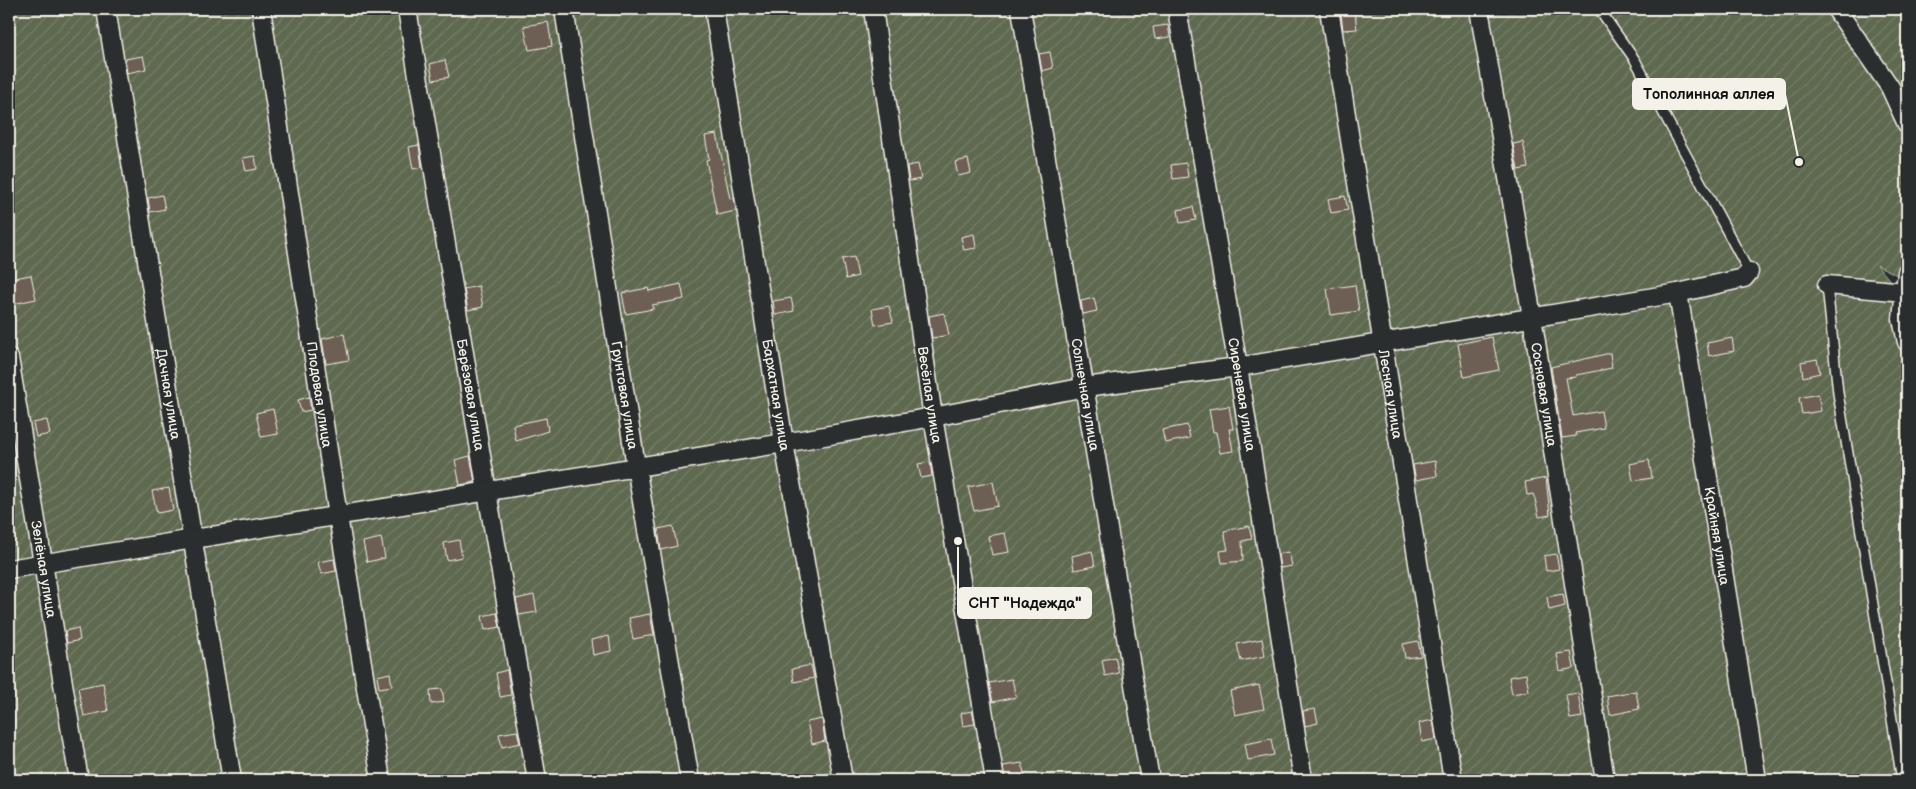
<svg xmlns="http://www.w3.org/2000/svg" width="1916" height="789" font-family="'Balsamiq Sans',sans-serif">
<defs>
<pattern id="garden-furrows" width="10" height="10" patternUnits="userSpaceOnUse" patternTransform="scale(1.25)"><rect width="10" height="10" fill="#5e6950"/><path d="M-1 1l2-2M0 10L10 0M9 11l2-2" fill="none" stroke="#767f69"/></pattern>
</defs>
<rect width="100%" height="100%" fill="#2a2d2e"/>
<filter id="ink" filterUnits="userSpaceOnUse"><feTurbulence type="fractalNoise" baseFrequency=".02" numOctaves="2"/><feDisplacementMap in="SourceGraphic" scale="10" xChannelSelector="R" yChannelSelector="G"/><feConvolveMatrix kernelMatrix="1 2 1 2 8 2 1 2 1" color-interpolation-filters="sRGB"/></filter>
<g filter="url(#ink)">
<path fill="url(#garden-furrows)" stroke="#a9ad9c" d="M9 9H1907V280L1877 265 1907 301V780H9Z"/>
<path fill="#6e5f54" stroke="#f4f1e8" d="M1355 13 1357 29 1343 30 1341 14Z
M548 22 552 46 529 50 524 26Z
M1168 25 1170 37 1155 39 1153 27Z
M1050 52 1053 68 1042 71 1039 54Z
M143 56 146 69 127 73 125 59Z
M445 60 449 77 433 80 430 64Z
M717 134 730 199 734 198 736 211 717 215 706 160 709 159 705 136Z
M1523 142 1528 168 1518 170 1513 144Z
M419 145 422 167 413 169 409 147Z
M255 156 257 169 246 171 243 158Z
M968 159 971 173 958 176 955 162Z
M1186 163 1188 177 1173 179 1171 165Z
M918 164 921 179 909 181 907 166Z
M162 195 165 209 150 212 148 198Z
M1345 196 1348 210 1331 213 1328 199Z
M1193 207 1196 220 1180 223 1178 210Z
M974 234 976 248 964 250 961 237Z
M854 257 858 276 846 279 842 259Z
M31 275 36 299 13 304 9 279Z
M681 284 684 299 652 305 653 309 626 314 622 293 648 288 649 291Z
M1355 285 1359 311 1331 315 1327 289Z
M479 286 483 307 468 310 464 289Z
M791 298 794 311 775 315 773 301Z
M1094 298 1097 311 1083 314 1081 301Z
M889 306 893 322 875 325 872 309Z
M944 313 949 335 932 338 929 316Z
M344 334 349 360 326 364 322 339Z
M1492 337 1499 370 1464 377 1458 344Z
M1732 338 1734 351 1709 356 1707 343Z
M1610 353 1612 368 1576 375V377L1566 378 1573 416 1601 411 1604 428 1575 433 1576 436 1562 438 1551 367Z
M1817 359 1820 373 1803 377 1801 362Z
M1818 394 1821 411 1802 414 1799 398Z
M309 397 311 410 301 412 298 400Z
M1229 406 1233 429H1229L1233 451 1220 453 1216 432H1213L1209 409Z
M273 409 278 434 261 437 256 413Z
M546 418 548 431 516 441 513 425Z
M47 420 50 434 36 437 33 423Z
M1187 425 1190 438 1165 443 1162 430Z
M470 456 475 482 460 485 455 460Z
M1649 460 1652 478 1633 481 1630 464Z
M1435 461 1437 476 1416 480 1413 465Z
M930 462 932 476 921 478 918 464Z
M1546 478 1550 515 1539 517 1535 499 1533 494 1527 495 1525 482Z
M993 482 998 506 974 511 968 487Z
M169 488 173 510 157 513 152 491Z
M673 526 677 546 661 550 658 529Z
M1249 526 1252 539 1242 541 1243 561 1222 563 1220 551 1228 550 1224 531Z
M1005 533 1009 552 992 555 988 536Z
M381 538 385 558 367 562 363 542Z
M459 540 462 557 447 560 444 543Z
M1092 551 1095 566 1074 570 1072 556Z
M1289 552 1292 566 1280 568 1278 554Z
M1556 554 1559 569 1546 571 1544 556Z
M334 559 336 571 321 574 318 562Z
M1563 594 1565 606 1549 610 1547 597Z
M534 595 537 612 519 615 516 599Z
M497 613 500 627 485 630 482 616Z
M650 614 654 635 633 639 629 618Z
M78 628 80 640 67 643 65 631Z
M609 636 611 651 593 655 591 640Z
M1262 639 1265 656 1241 661 1237 644Z
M1418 641 1421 656 1405 658 1403 644Z
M1571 652 1574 668 1560 671 1557 654Z
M1115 657 1119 673 1105 676 1102 660Z
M811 665 814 678 794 682 792 669Z
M507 670 511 695 500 697 496 673Z
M390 673 392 686 379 688 377 676Z
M1526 674 1529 691 1512 694 1509 677Z
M1012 679 1016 697 993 702 989 683Z
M103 683 108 711 84 716 78 688Z
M1259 685 1264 709 1235 715 1230 691Z
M442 689 444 702 431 704 430 690Z
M1636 691 1639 709 1610 715 1607 696Z
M1578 693 1582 717 1570 719 1566 695Z
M1315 709 1318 723 1305 726 1303 711Z
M972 711 975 724 963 726 961 713Z
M822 719 825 741 812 744 807 722Z
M1433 720 1436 739 1422 742 1419 723Z
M517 731 520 743 502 747 499 734Z
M1271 739 1274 755 1248 760 1245 744Z
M1022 763 1025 780H1005L1003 766Z"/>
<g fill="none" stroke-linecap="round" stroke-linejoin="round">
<g stroke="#f4f1e8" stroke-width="12">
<path id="service" d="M1599 9 1635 60 1749 272
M1827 285 1838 393 1902 780"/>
</g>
<g stroke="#f4f1e8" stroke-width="21">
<g id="minor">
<path id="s1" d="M106 9 232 780"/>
<path id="s2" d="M261 9 338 516 381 780"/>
<path id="s3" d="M407 9 487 492 537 780"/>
<path id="s4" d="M564 9 636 466 690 780"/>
<path id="s5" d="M714 9 784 443 843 780"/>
<path id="s6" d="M873 9 933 417 995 780"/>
<path id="s7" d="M1021 9 1150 780"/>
<path id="s8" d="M1177 9 1238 367 1303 780"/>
<path id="s9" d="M1329 9 1453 780"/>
<path id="s10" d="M1479 9 1532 317 1605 780"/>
<path d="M1836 9 1890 87 1907 124"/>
<path d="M1907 272 1902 319 1907 342"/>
<path d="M1827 285 1905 292"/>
<path id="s11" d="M1678 293 1757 780"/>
<path id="s12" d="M9 358 79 780"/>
<path d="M9 569 784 443 933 417 1085 387 1238 367 1678 293 1744 278 1749 272"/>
</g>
</g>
<use href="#service" stroke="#2a2d2e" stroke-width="9"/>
<use href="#minor" stroke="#2a2d2e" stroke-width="18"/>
</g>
</g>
<g text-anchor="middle" stroke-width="5" stroke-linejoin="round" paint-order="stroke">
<g font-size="14" fill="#f4f1e8" stroke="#2a2d2e">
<text dy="5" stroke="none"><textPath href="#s7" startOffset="391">Солнечная улица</textPath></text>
<text dy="5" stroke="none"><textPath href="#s8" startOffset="391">Сиреневая улица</textPath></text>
<text dy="5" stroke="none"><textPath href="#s9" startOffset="390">Лесная улица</textPath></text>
<text dy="5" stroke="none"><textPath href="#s10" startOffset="391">Сосновая улица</textPath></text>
<text dy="5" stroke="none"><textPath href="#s1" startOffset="390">Дачная улица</textPath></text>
<text dy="5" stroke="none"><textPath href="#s2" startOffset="390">Плодовая улица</textPath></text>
<text dy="5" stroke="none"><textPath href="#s3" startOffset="391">Берёзовая улица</textPath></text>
<text dy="5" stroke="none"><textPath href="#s4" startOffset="391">Грунтовая улица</textPath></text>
<text dy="5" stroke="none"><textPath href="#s5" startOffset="391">Бархатная улица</textPath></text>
<text dy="5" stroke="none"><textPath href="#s6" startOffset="390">Весёлая улица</textPath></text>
<text dy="5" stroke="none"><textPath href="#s11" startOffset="246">Крайняя улица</textPath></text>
<text dy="5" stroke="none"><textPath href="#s12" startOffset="214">Зелёная улица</textPath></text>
</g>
</g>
<path fill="none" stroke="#f4f1e8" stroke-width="2" d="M1799 162L1785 94M958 541L958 603"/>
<g fill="#f4f1e8" stroke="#2a2d2e" stroke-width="2">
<circle cx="1799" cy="162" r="5"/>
<circle cx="958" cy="541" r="5"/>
</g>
<g fill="#f4f1e8" stroke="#f4f1e8" stroke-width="2">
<rect x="1633" y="79" width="152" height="30" rx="5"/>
<rect x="958" y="588" width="133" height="30" rx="5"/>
</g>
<g font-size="15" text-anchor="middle" font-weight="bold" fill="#111">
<text x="1709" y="99">Тополинная аллея</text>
<text x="1025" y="608">СНТ "Надежда"</text>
</g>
<rect width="1916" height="789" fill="none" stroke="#2a2d2e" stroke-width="30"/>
<rect x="15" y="15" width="1886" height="759" fill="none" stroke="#f4f1e8" stroke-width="2" filter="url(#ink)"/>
</svg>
